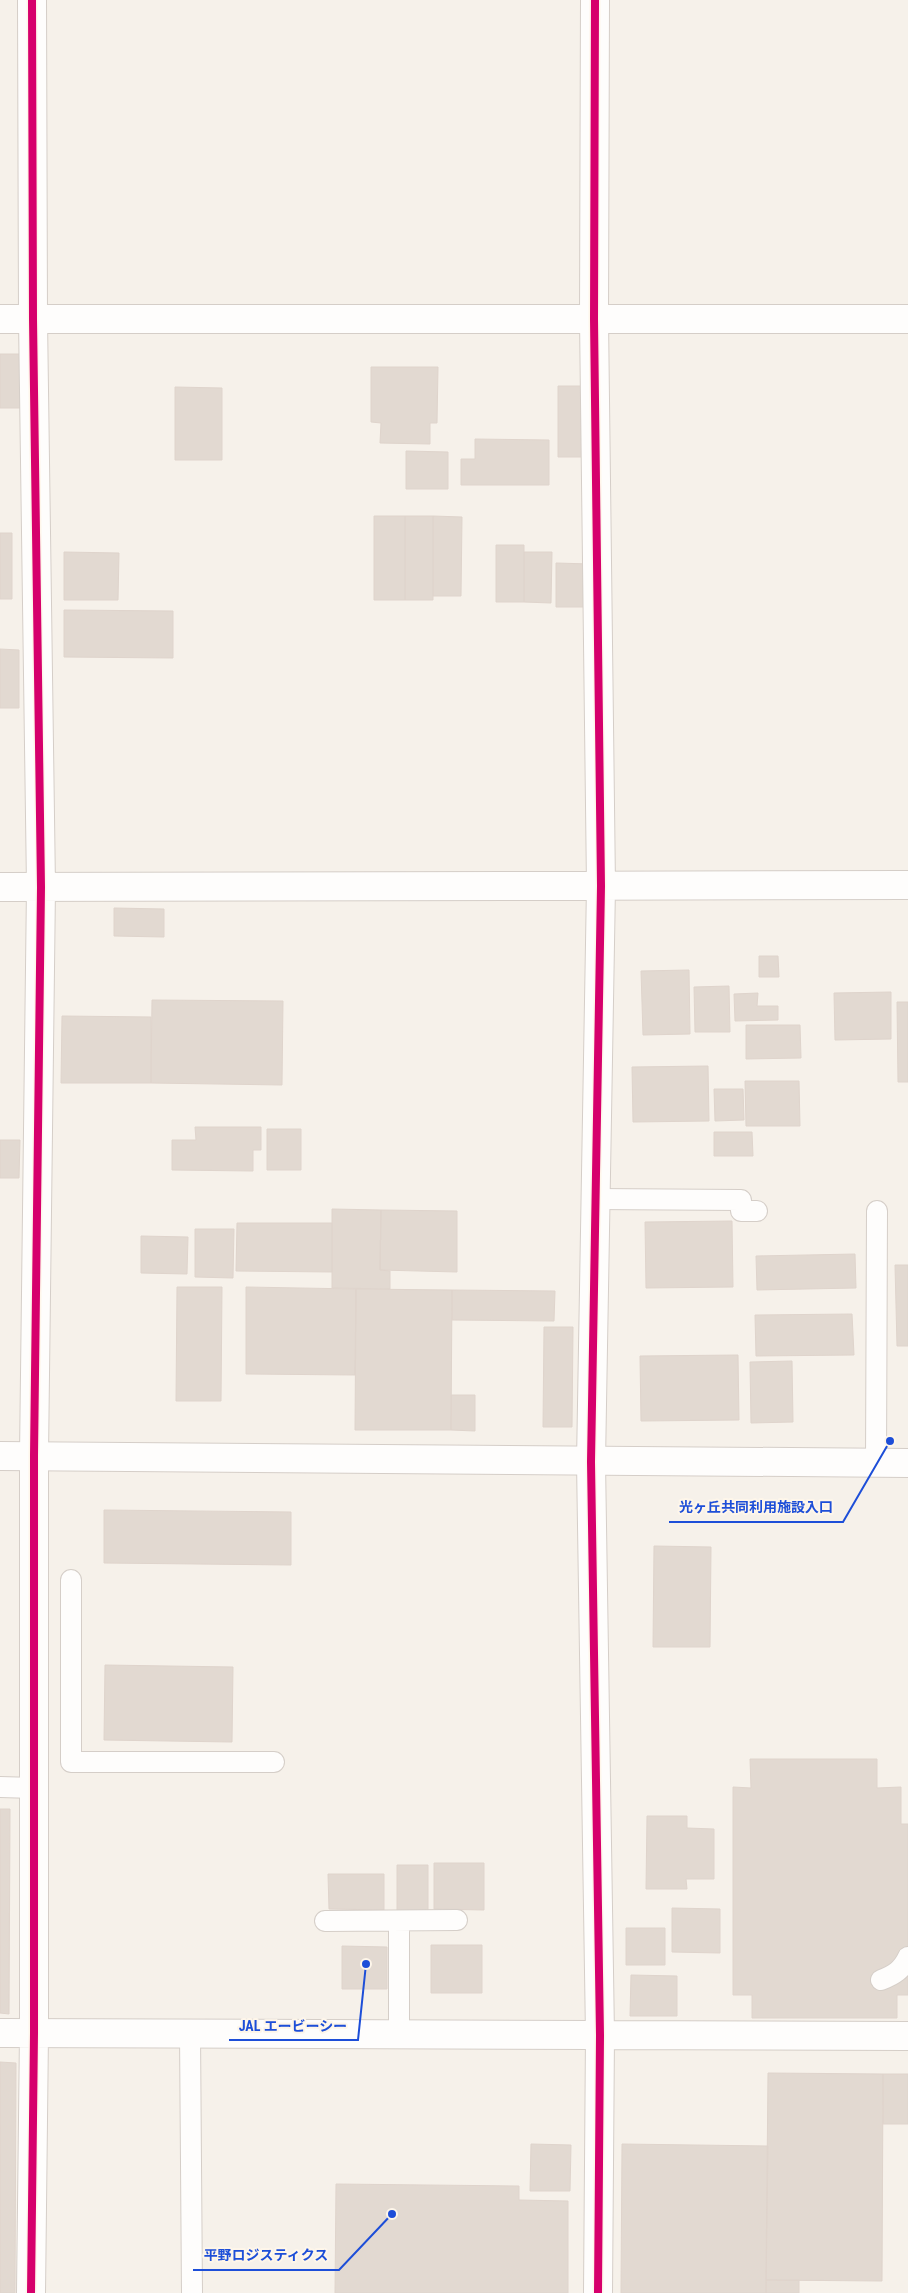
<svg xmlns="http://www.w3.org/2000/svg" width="908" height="2293" font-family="'Roboto Condensed','Noto Sans JP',sans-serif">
<rect width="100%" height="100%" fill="#f6f1ea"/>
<path fill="#e2d9d1" stroke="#dfd4cc" d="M0 354H24V408H0Z
M371 367H438L437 423H430V444L380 443 381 423 371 422Z
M558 386H587L586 457H558Z
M175 387 222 388V460H175Z
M475 439 549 440V485H461V459H475Z
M406 451 448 452V489H406Z
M374 516H405V600H374Z
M405 516H433V600H405Z
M433 516 462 517 461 596H433Z
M0 533H12V599H0Z
M496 545H524V602H496Z
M64 552 119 553 118 600H64Z
M524 552H552L551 603 524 602Z
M556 563 590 564 589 607H556Z
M64 610 173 611V658L64 657Z
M0 649 19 650V708H0Z
M114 908 164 909V937L114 936Z
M759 956H778L779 977H759Z
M689 970 690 1034 643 1035 641 971Z
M729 986 730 1032H695L694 987Z
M891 992V1039L835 1040 834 993Z
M758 993 757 1006H778V1020L735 1021 734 994Z
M152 1000 283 1001 282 1085 151 1083Z
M897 1002H908V1082H898Z
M62 1016 151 1017V1083H61Z
M746 1025H800L801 1058 746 1059Z
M708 1066 709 1121 633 1122 632 1067Z
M745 1081H799L800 1126H746Z
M714 1089H743L744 1120 715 1121Z
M195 1127H261V1150H253V1171L172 1170V1140H196Z
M267 1129H301V1170H267Z
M714 1132H752L753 1156H714Z
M0 1140H20L19 1178H0Z
M332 1209 381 1210 380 1270 390 1271V1289L332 1288Z
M381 1210 457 1211V1272L380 1270Z
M732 1221 733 1287 646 1288 645 1222Z
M237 1223H332V1272L236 1271Z
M195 1229H234L233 1278 195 1277Z
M141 1236 188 1237 187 1274 141 1273Z
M855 1254 856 1288 757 1290 756 1256Z
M895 1265H908V1346H897Z
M177 1287H222L221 1401H176Z
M246 1287 356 1289 355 1375 246 1374Z
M356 1289 452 1290 451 1430H355Z
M452 1290 555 1291 554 1321 452 1320Z
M852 1314 854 1355 756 1356 755 1315Z
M544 1327H573L572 1427H543Z
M738 1355 739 1420 641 1421 640 1356Z
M792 1361 793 1422 751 1423 750 1362Z
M451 1395H475V1431L451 1430Z
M104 1510 291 1512V1565L104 1563Z
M654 1546 711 1547 710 1647H653Z
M105 1665 233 1667 232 1742 104 1740Z
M750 1759H877V1788L901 1787V1824H908V1995H897V2018H752V1995H733V1787L751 1788Z
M0 1809H10L9 2014 0 2013Z
M647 1816H687V1828L714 1829V1879H686L687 1889H646Z
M434 1863H484V1910L434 1909Z
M397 1865H428V1911H397Z
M328 1874H384V1910L329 1909Z
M672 1908 720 1909V1953L672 1952Z
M626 1928H665V1965H626Z
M431 1945H482V1993H431Z
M342 1946 387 1947V1989H342Z
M631 1975 677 1976V2016H630Z
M0 2062 16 2063 15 2293H0Z
M768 2073 883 2074 882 2281 766 2280Z
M883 2074H908V2124H883Z
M531 2144 571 2145 570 2191H530Z
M622 2144 768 2146 766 2293H621Z
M336 2184 519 2186V2200L568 2201V2293H335Z
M766 2280H799V2293H766Z"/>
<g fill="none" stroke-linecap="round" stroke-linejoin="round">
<g stroke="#d5cec8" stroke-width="22">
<path id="service" d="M595 1199 741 1200V1211H757
M876 1463 877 1211
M71 1580V1762H274
M0 1787 34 1788
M325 1921 457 1920
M399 1921V2035
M881 1980C894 1975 902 1970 908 1957
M190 2033 192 2293"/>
</g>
<g stroke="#d5cec8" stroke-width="30">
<path id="minor" d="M595 0 594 319 601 886 591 1462 600 2035 598 2293
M0 319H908
M0 887 908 885
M0 2033 908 2036
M31 2293 34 2033V1456L41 887 33 319 32 0"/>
</g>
<g stroke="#d5cec8" stroke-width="30">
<path id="tertiary" d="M0 1456 908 1463"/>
</g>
<use href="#service" stroke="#fefdfc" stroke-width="20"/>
<use href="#minor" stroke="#fefdfc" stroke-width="28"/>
<use href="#tertiary" stroke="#fefdfc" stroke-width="28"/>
<g stroke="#fef6ea" stroke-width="11">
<path id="cycleway" d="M595 0 594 319 601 886 591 1462 600 2035 598 2293
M31 2293 34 2033V1456L41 887 33 319 32 0"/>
</g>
<use href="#cycleway" stroke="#d6006c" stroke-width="8"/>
</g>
<path fill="none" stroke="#1d4ed8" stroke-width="2" d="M890 1441L843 1522H669M366 1964L358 2040H229M392 2214L339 2270H193"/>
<g fill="#1d4ed8" stroke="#fef6ea" stroke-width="2">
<circle cx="890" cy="1441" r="5"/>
<circle cx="366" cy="1964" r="5"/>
<circle cx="392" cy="2214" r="5"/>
</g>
<g font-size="14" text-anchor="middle" font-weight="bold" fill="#1d4ed8" stroke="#fef6ea" stroke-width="4" stroke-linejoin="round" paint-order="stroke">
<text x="756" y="1512">光ヶ丘共同利用施設入口</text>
<text x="293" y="2031">JAL エービーシー</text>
<text x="266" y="2260">平野ロジスティクス</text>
</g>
</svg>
